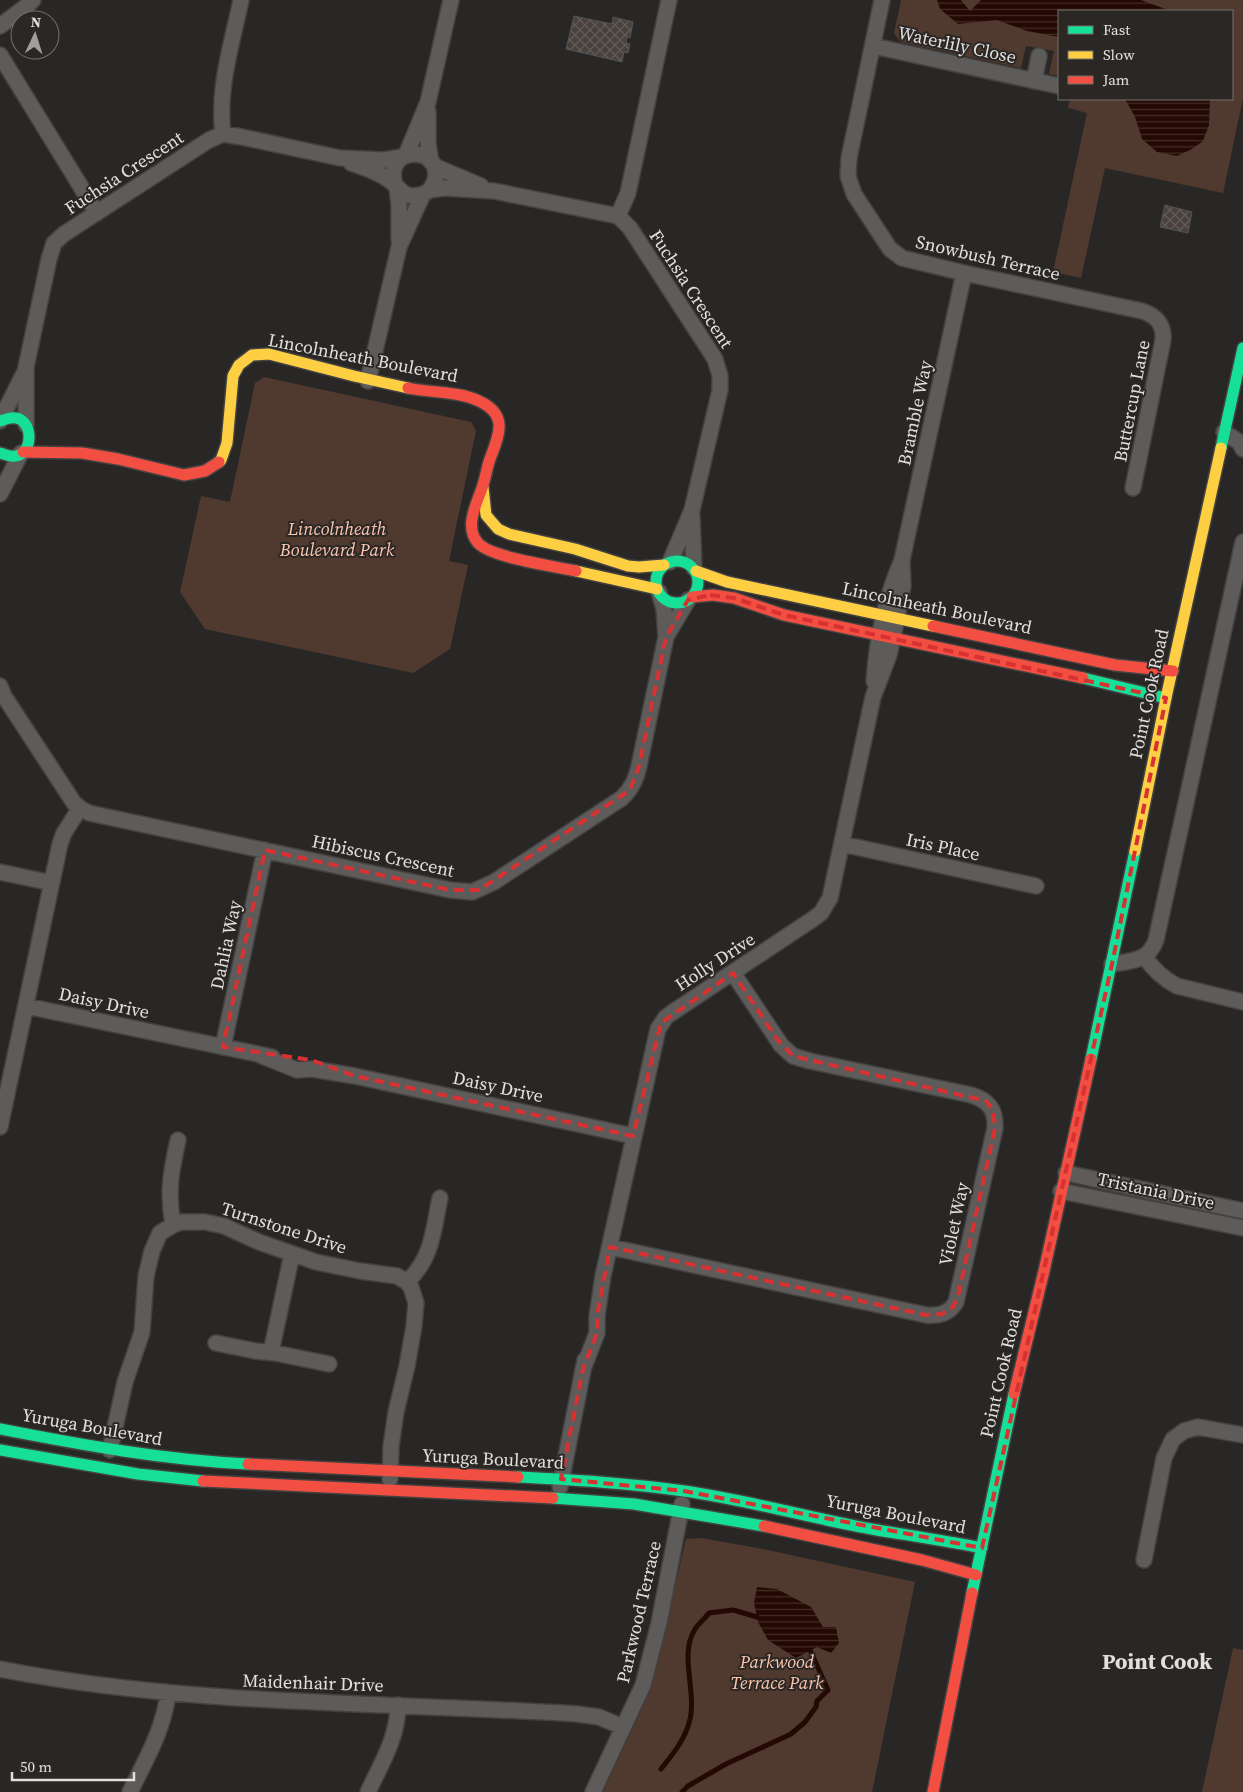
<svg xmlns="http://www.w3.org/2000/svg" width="1243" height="1792" font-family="'Source Serif 4',serif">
<defs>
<pattern id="water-rules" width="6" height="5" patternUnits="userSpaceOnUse" patternTransform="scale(1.25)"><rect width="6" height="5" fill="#240803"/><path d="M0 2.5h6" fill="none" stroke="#442c27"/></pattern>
<pattern id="building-cross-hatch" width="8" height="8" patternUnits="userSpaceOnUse" patternTransform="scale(1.25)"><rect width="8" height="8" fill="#48413e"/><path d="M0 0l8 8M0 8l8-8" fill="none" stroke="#625c59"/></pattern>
</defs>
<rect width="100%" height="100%" fill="#292726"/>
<path fill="#503a30" d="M901 0H1242L1243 2V98L1223 193 1105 168 1081 278 1053 272 1087 113 1068 108 1070 99H1232V11H1059V76L1049 74 1054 51 1026 46 1021 68 900 42 894 33Z
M264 377 471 422 476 431 449 561 468 565 450 649 413 673 205 629 180 592 201 496 230 502 255 383Z
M701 1538 763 1549 915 1582 872 1792H603L644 1704 652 1682 686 1539Z
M1233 1648 1243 1650V1792H1202Z"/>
<path fill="url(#water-rules)" d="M937 0H961L970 11 981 0H1141L1171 11H1059V37L1027 31 997 20 958 24 940 9Z
M1125 99H1210L1209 125 1203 141 1192 149 1177 156 1157 152 1142 139 1135 117Z
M757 1587 777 1589 811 1607 823 1627H836L839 1643 831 1653 817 1647 796 1658 768 1640 758 1622 754 1603Z"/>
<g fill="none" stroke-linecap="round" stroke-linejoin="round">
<path stroke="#240803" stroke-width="5" d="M661 1769C672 1755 684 1741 689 1723 698 1695 679 1656 694 1631 697 1624 705 1619 709 1613L733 1610 757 1617
M682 1792 688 1786 726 1764 791 1734 805 1722 816 1707 817 1701 828 1690 810 1650"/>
</g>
<path fill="url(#building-cross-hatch)" stroke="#545252" d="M574 16 612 24 613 17 633 22 630 38 627 37 626 43 630 44 628 53 624 52 622 62 566 49Z
M1165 205 1192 212 1188 233 1160 227Z"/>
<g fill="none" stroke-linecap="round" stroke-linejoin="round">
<g stroke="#444241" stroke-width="18">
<path id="street" d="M882 0 849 158 848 176 854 194 890 249 902 258 964 273 1142 311C1157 316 1164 324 1163 340L1133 488
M0 26 28 5 33 0
M873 46 1059 86
M0 55 97 213
M1034 81 1039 56
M428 111V143L431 162
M223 134C217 89 232 44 241 0
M406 155 428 102 451 0
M351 163C365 168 381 173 393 183 398 187 401 193 408 195 412 196 418 196 423 194 429 192 433 186 435 180 443 145 383 145 395 184
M434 166 481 186
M397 188 399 205V240
M430 190 445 188 494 191 618 216 630 228 715 359 720 376V390L692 510 670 562
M618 216 628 193 669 0
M368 381 399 247 423 194
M0 421 24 373
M26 425V367L49 259 54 243 64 234 209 140 223 134 242 137 340 158 384 160 402 157
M1224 432 1239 442 1243 449
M0 494 21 453
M692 516 694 568
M666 637 688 600
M874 681C877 638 885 599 902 560L964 273
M0 686 4 696 74 803 80 808 89 813 450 890 472 892 494 882 622 798C632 788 636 779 639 766L666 637 664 609 659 592
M842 844 1036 886
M0 872 52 883
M1144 956C1153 969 1163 979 1177 986L1243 1002
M1112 964C1131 961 1149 961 1156 940L1243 542
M26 1006 272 1057
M223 1047 265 850
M262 1056 297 1070 312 1069 355 1076 633 1136
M0 1127 60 844 64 833 80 808
M1066 1173 1243 1211
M1061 1191 1243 1228
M173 1225C167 1192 171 1172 178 1140
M610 1247 926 1315C939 1316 949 1314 956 1302L995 1128C996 1109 988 1100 971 1095L810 1061 793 1056 781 1045 733 973
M407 1282C433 1257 433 1231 440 1198
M216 1343 255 1351 275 1353 329 1364
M271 1352 292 1254
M583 1369 597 1333V1316L603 1276 658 1029 666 1017 673 1012 813 919 821 913 830 898 873 697 889 655 893 637 903 586 902 560
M110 1450 125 1382 142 1332 146 1276 152 1251 160 1233 173 1225 181 1222H205L224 1226 259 1242 316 1262 360 1271 397 1276 407 1282 411 1287 416 1303 414 1326 407 1366 396 1412 391 1446 390 1479
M560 1487 585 1360
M1144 1560 1164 1458 1173 1439 1184 1431 1198 1427 1243 1435
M0 1669C191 1706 384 1702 577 1714L599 1717 623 1727
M130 1792C146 1759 163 1731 168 1694
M368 1792C381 1764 398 1737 398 1705
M593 1792 643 1685 659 1623 682 1504"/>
</g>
<g stroke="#444241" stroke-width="14">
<path id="fast" d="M0 421C4 420 8 418 11 418 35 415 35 459 11 456 8 456 4 454 0 453
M1221 448 1243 348
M656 582a21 21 0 1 1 42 0a21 21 0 1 1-42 0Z
M1083 678 1166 698
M1091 1059 1135 851
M0 1429C82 1445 164 1460 248 1464
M0 1450 138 1474 203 1481
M518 1477C573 1480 629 1483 684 1491 749 1500 813 1519 877 1530 913 1536 947 1541 982 1548
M553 1498 634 1504 764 1526
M972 1593 1014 1394"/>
</g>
<g stroke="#444241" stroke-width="14">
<path id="slow" d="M219 462 221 460 227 443 233 376 239 365 252 355 269 354 354 376 408 388
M483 487 486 515 498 529 509 534 575 549 628 566 639 567 664 565
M576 571 657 589
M696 571 727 582 933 626
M1135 851 1166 698 1221 448"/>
</g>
<g stroke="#444241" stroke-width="14">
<path id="jam" d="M408 388C431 393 458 391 479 401 509 415 499 435 490 459 487 467 486 476 483 485 478 502 463 526 478 543 492 558 554 566 576 571
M23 452 82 453 118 459 184 475 205 471 219 462
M692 597 713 595 734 598 784 615 1083 678
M933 626 1115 665 1173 671
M1014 1394 1044 1271 1091 1059
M248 1464 518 1477
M203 1481 553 1498
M764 1526 922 1560 976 1575
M933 1792 972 1593"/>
</g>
<use href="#street" stroke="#5d5c5b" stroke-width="15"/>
<use href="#fast" stroke="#16e098" stroke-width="11"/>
<use href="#slow" stroke="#ffcf43" stroke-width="11"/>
<use href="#jam" stroke="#f24e42" stroke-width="11"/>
</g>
<path fill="none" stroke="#d73131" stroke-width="4" stroke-dasharray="10 6" stroke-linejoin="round" d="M710 595 734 598 784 615 1166 698 1112 964 982 1548 684 1491 561 1479 583 1369 597 1333V1316L610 1247 926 1315 942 1314 953 1307 958 1296 995 1128 993 1110 986 1101 793 1056 777 1039 733 973 661 1023 633 1136 355 1076 311 1060 223 1047 265 850 450 890H479L630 790 639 766 666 637 688 600Z"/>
<g text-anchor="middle" stroke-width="4" stroke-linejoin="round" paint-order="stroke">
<g font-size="18" fill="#e2e0df" stroke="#2a2725">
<text transform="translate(957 45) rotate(12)" y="6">Waterlily Close</text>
<text transform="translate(124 173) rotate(-33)" y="6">Fuchsia Crescent</text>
<text transform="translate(988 258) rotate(13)" y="6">Snowbush Terrace</text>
<text transform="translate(691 289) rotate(57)" y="6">Fuchsia Crescent</text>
<text transform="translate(363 358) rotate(11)" y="6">Lincolnheath Boulevard</text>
<text transform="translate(1132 401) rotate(-79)" y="6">Buttercup Lane</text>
<text transform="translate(915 413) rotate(-78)" y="6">Bramble Way</text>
<text transform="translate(937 608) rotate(12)" y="6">Lincolnheath Boulevard</text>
<text transform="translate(1149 694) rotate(-78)" y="6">Point Cook Road</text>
<text transform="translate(943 847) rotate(12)" y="6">Iris Place</text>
<text transform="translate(383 856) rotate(12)" y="6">Hibiscus Crescent</text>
<text transform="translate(226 945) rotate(-78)" y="6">Dahlia Way</text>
<text transform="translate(715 962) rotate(-33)" y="6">Holly Drive</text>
<text transform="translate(104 1003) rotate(12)" y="6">Daisy Drive</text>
<text transform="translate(498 1087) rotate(12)" y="6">Daisy Drive</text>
<text transform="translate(1156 1191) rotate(12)" y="6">Tristania Drive</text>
<text transform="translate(954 1224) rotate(-78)" y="6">Violet Way</text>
<text transform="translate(284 1228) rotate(18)" y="6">Turnstone Drive</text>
<text transform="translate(1001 1373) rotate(-77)" y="6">Point Cook Road</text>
<text transform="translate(92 1427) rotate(10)" y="6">Yuruga Boulevard</text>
<text transform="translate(493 1459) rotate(3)" y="6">Yuruga Boulevard</text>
<text transform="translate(896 1514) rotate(11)" y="6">Yuruga Boulevard</text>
<text transform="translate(639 1612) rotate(-77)" y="6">Parkwood Terrace</text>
<text transform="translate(313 1683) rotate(2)" y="6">Maidenhair Drive</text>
</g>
<g font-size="18" font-style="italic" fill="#fdc6ad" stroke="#2a2725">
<text x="337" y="535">Lincolnheath<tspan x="337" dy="21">Boulevard Park</tspan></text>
<text x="777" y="1668">Parkwood<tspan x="777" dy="21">Terrace Park</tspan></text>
</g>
<g font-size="22" font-weight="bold" fill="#e2e0df" stroke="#2a2725">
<text x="1157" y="1669">Point Cook</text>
</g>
</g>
<rect x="1058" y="10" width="175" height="90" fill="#2a2725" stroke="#74716f"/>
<rect x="1068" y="26" width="25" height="8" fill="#16e098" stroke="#74716f"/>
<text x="1103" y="35" font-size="15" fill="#e2e0df">Fast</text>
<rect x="1068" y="51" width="25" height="8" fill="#ffcf43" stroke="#74716f"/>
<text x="1103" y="60" font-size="15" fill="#e2e0df">Slow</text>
<rect x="1068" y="76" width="25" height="8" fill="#f24e42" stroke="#74716f"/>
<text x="1103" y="85" font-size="15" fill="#e2e0df">Jam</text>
<g transform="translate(35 35) rotate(4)"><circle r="24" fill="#2a2725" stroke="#74716f"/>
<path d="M0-4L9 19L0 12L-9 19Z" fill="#a19f9e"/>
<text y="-8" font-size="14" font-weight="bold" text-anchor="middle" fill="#e2e0df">N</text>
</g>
<path d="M12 1772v8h122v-8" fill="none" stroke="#e2e0df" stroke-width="2.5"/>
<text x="20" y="1772" font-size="15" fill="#e2e0df" stroke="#2a2725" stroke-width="4" paint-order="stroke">50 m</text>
</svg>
